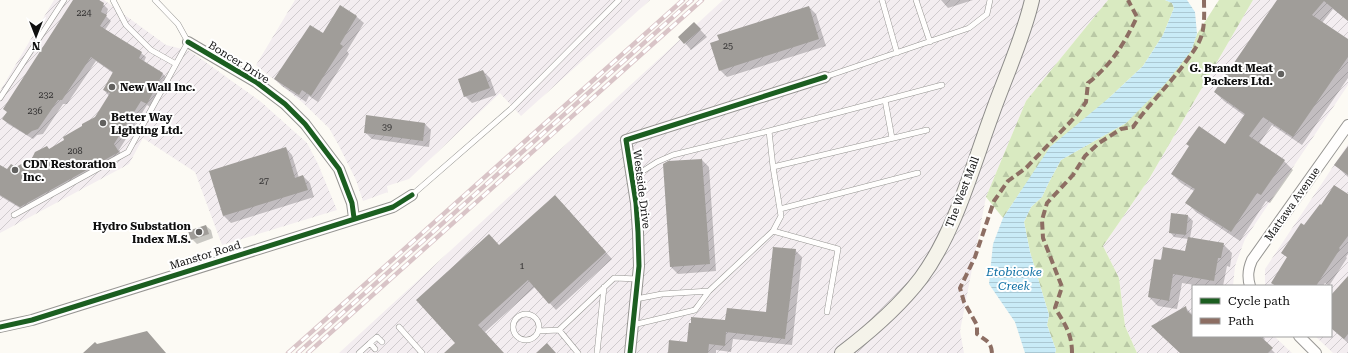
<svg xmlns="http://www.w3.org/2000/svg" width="1348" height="353" font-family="'Roboto Serif',serif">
<defs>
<pattern id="industrial-furrows" width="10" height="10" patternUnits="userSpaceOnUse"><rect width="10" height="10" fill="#f3edf0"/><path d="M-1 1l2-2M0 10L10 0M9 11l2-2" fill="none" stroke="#cfcacd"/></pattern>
<pattern id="forest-firs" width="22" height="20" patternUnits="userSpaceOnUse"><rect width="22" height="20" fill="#d9eac1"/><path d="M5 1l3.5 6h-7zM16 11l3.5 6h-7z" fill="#b9c8a5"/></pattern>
<pattern id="water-rules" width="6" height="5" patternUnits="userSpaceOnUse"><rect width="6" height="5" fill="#c9ebf7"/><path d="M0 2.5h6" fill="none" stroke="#abc8d3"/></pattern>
</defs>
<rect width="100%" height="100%" fill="#fcfaf4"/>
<path fill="url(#industrial-furrows)" d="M54 0H104L166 45 190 51 260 101 307 143 318 164 337 210 222 245 195 172 143 138 129 164 0 233V91Z
M295 0H650L521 116 500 93 409 179 387 186 388 192 363 201 356 180 338 144 329 128 302 102 256 65Z
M723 0H1108L1026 101 986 197 960 331 964 353H339Z
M1253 0H1348V85L1245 239 1235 266 1233 286H1193V336H1274L1292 353H1137L1125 326 1119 278 1103 246 1149 179Z
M1348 144V353H1333L1315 336H1331V286H1265V269Z"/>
<path fill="url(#forest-firs)" d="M1108 0H1165L1172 3 1174 8 1163 35 1143 66 1110 97 1021 191 1003 218 986 197 1026 101Z
M1219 0H1253L1149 179 1103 246 1119 278 1125 326 1137 353H1055L1056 350 1047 325 1049 315 1030 252 1024 222 1031 207 1042 197 1049 182 1061 160 1126 123 1191 51 1197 34Z"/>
<path fill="url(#water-rules)" d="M1165 0H1187L1195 12 1197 34 1191 51 1165 84 1126 123 1061 160 1049 182 1042 197 1031 207 1024 222 1030 252 1049 315 1047 325 1056 350 1055 353H1025L1015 322 989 284 993 244 1003 218 1050 147 1110 97 1143 66 1163 35 1174 8 1172 3Z"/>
<path fill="#0003" d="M75 0H97L103 4 108 9 106 16 111 21 105 30 141 53 146 57 144 62 163 74 168 79 152 108 147 105 119 150 123 158 25 211 0 196V166L7 171 16 168 32 158 47 147 50 150 65 141 96 118 109 96 104 90 113 73 96 61 67 104H63L43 134 37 135 33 139 8 124 3 119Z
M941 0H973L948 8Z
M1279 0H1348V21L1333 9 1322 23 1348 40V78L1302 145 1272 125 1259 144 1284 161 1293 170 1270 203 1266 201 1240 241 1196 212 1187 203 1194 191 1181 183 1172 174 1225 145 1245 116 1224 101 1215 92Z
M340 6 357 17 364 23 347 51 349 54 318 102 309 96 306 102 282 86 275 79 323 34Z
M809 7 816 14 826 46 727 77 720 70Z
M694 23 707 37 691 50 685 43Z
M483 71 490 78 496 95 472 103 465 96Z
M425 124 431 130 429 147 372 139 365 132Z
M286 148 292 155 299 178 303 176 310 183 314 197 231 223 224 216Z
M1348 148V177L1335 165Z
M702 160 709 167 716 271 678 274 671 267Z
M1348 196V254L1346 257 1347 258 1329 286 1325 283 1323 286H1276L1273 283 1288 258 1282 253 1304 226Z
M562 203 612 259 556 310 535 287 485 332 503 353H445L456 343 499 246Z
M1172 214 1188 216 1193 221 1190 238 1223 244 1232 253 1230 267 1227 266 1223 286H1201L1182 283 1177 309 1158 306 1149 297 1162 261 1186 252 1188 239 1174 237 1170 232Z
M206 226 211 230 213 238 197 244 192 239Z
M795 250 802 257 792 345 733 339 731 352 716 350V353H669L726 322 767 313Z
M1348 278V343L1331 328V297Z
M1186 308 1193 315V336H1263L1265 339 1263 341 1275 353H1181Z"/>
<path fill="#a09d99" d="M73 0H99L104 3 101 12 107 15 100 26 142 52 139 58 163 73 147 104 141 101 114 144 119 152 20 207 0 195V165L7 169 11 164 16 167 32 158 35 152 47 146 49 149 64 140 63 137 82 126V124L95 117 110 93 103 90 113 72 91 57 62 100H58L38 129 32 131 27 135 2 119 7 112 3 109Z
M1277 0H1348V21L1324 1 1312 15 1348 39V57L1293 137 1263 117 1249 136 1285 160 1261 195 1257 193 1231 232 1185 203 1195 189 1171 174 1189 146 1186 144 1199 126 1225 144 1245 114 1214 92Z
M340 5 357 16 340 44 343 46 311 96 302 90 299 95 274 79 310 25 323 33Z
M809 6 819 39 719 71 710 43 719 40 717 35Z
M694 22 701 29 684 44 678 37Z
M483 70 490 88 464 97 458 79Z
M366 115 425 123 423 141 364 133Z
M1348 146V175L1334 165Z
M286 147 295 178 303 175 308 190 223 216 209 171Z
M702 159 710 264 670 267 663 164 668 161Z
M1334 185 1348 194V236L1339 248 1340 249 1316 286H1276L1271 283 1287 257 1281 253 1301 223 1304 225 1320 204 1321 205Z
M555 195 606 252 549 304 528 280 478 325 504 353H444L455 343 416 300 489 234 499 245Z
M1171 213 1188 215 1186 235 1169 233Z
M206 225 209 234 191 240 188 231Z
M1188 237 1224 243 1221 258H1218L1214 281 1173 274 1169 301 1148 297 1154 259 1161 260 1163 247 1185 251Z
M773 247 796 249 785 339 726 332 725 346 709 344 708 353H668L669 340 687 342 689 323H691V317L725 320 727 308 766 312Z
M1348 276V334L1344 339 1331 328V295Z
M1186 306 1187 311 1193 316V336H1260L1273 348 1268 353H1180L1151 326Z
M147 331 166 353H83L95 342 97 344Z
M547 343 556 353H536Z"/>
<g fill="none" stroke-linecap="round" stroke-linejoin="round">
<g stroke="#969592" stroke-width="6">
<path id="service" d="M113 0 126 25 151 50 176 64
M882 0 897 53
M916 0 930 42
M825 77 969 28 987 14 990 0
M0 98 64 0
M885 100 892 138
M773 167 769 131 942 85
M632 178 657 162 673 155 769 131
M412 195 512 108 619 0
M780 209 918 173
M14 215 128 152 188 42 178 24 155 0
M773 231 781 216 773 167 927 130
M709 291 773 231 838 249 827 312
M513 327a13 13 0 1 1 26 0a13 13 0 1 1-26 0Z
M633 325 695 310 709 291 662 294 636 299
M399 327 422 353
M559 330 578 353
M538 331 559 330 614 278 638 279
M370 343 377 337 382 342
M359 353 370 343 375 349
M597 353 604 287"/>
</g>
<g stroke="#969592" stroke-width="12">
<path id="minor" d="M188 42 256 82 285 104 305 124 339 169 352 203 354 218
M1250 286C1247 276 1248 269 1252 260L1348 125
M0 327 32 320 393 207 412 195
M1299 336 1316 353
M630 353 639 266 638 232 636 203 626 140 825 77"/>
</g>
<g stroke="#8c8b89" stroke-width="16">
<path id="secondary" d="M842 353C871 331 898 308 921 278 955 232 972 168 992 114 1005 77 1023 39 1032 0"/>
</g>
<use href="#service" stroke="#fffefd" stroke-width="5"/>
<use href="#minor" stroke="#fffefd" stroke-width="10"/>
<use href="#secondary" stroke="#f5f3ea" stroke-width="14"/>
<g stroke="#d9c4c7" stroke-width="4.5">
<path id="rail" d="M288 353 683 0
M298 353 692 0
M308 353 702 0"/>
</g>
<use href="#rail" stroke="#fff" stroke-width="3" stroke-dasharray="9" stroke-linecap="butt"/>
<path stroke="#8d6e63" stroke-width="4" stroke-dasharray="8 4" stroke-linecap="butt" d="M992 353C991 341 986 341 977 334V325L964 302 960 288 975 257 994 201 1008 181 1026 168 1076 116 1086 102 1088 83C1112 64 1124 44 1137 17L1128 0
M1072 353C1072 334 1065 324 1055 308L1062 287 1043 238 1042 220 1047 203 1073 175 1085 156 1099 143 1121 129 1133 127C1149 104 1169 85 1185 63 1192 53 1199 45 1202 34 1205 23 1204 11 1204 0"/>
<g stroke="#fff" stroke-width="8">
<path id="cycleway" d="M188 42 256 82 285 104 305 124 339 169 352 203 354 218
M0 327 32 320 393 207 412 195
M630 353 639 266 638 232 636 203 626 140 825 77"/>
</g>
<use href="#cycleway" stroke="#1b5e20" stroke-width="5"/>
</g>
<g fill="#62615f" stroke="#fff" stroke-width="1.5">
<circle cx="1281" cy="74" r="4"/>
<circle cx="112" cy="87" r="4"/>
<circle cx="103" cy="123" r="4"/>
<circle cx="15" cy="170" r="4"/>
<circle cx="199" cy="232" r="4"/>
</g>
<g text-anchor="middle" stroke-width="4" stroke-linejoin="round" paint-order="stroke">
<g font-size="9" fill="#333232">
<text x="84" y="16">224</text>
<text x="728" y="49">25</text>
<text x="46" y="98">232</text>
<text x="35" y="114">236</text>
<text x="387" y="130">39</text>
<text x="75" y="154">208</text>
<text x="264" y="184">27</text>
<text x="522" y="269">1</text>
</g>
<g font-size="11" fill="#0f0f0f" stroke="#fff">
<text transform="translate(239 62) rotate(32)" y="4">Boncer Drive</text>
<text transform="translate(642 189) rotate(83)" y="4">Westside Drive</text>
<text transform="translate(962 192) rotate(-69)" y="4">The West Mall</text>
<text transform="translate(1292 204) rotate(-55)" y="4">Mattawa Avenue</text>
<text transform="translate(205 255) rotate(-17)" y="4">Manstor Road</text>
</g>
<g font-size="11" font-weight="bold" fill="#0f0f0f" stroke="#fff" text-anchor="start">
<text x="1273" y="72" text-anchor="end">G. Brandt Meat<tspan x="1273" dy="13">Packers Ltd.</tspan></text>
<text x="120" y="91">New Wall Inc.</text>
<text x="111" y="121">Better Way<tspan x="111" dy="13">Lighting Ltd.</tspan></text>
<text x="23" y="168">CDN Restoration<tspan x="23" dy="13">Inc.</tspan></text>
<text x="191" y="230" text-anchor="end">Hydro Substation<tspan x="191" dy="13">Index M.S.</tspan></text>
</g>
<g font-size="12" font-style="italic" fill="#1272a6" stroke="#fff">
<text x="1014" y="276">Etobicoke<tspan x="1014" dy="14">Creek</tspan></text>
</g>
</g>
<rect x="1192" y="285" width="140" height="52" fill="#ffffff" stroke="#9f9f9f"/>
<rect x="1200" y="298" width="20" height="6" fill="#1b5e20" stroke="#9f9f9f"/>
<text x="1228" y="305" font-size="12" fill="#0f0f0f">Cycle path</text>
<rect x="1200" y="318" width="20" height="6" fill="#8d6e63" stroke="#9f9f9f"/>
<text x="1228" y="325" font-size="12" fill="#0f0f0f">Path</text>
<g transform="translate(36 36) rotate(180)" stroke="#ffffff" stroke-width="3" paint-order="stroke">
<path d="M0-3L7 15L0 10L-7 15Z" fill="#0f0f0f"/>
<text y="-6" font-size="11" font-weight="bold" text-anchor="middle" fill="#0f0f0f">N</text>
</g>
</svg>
